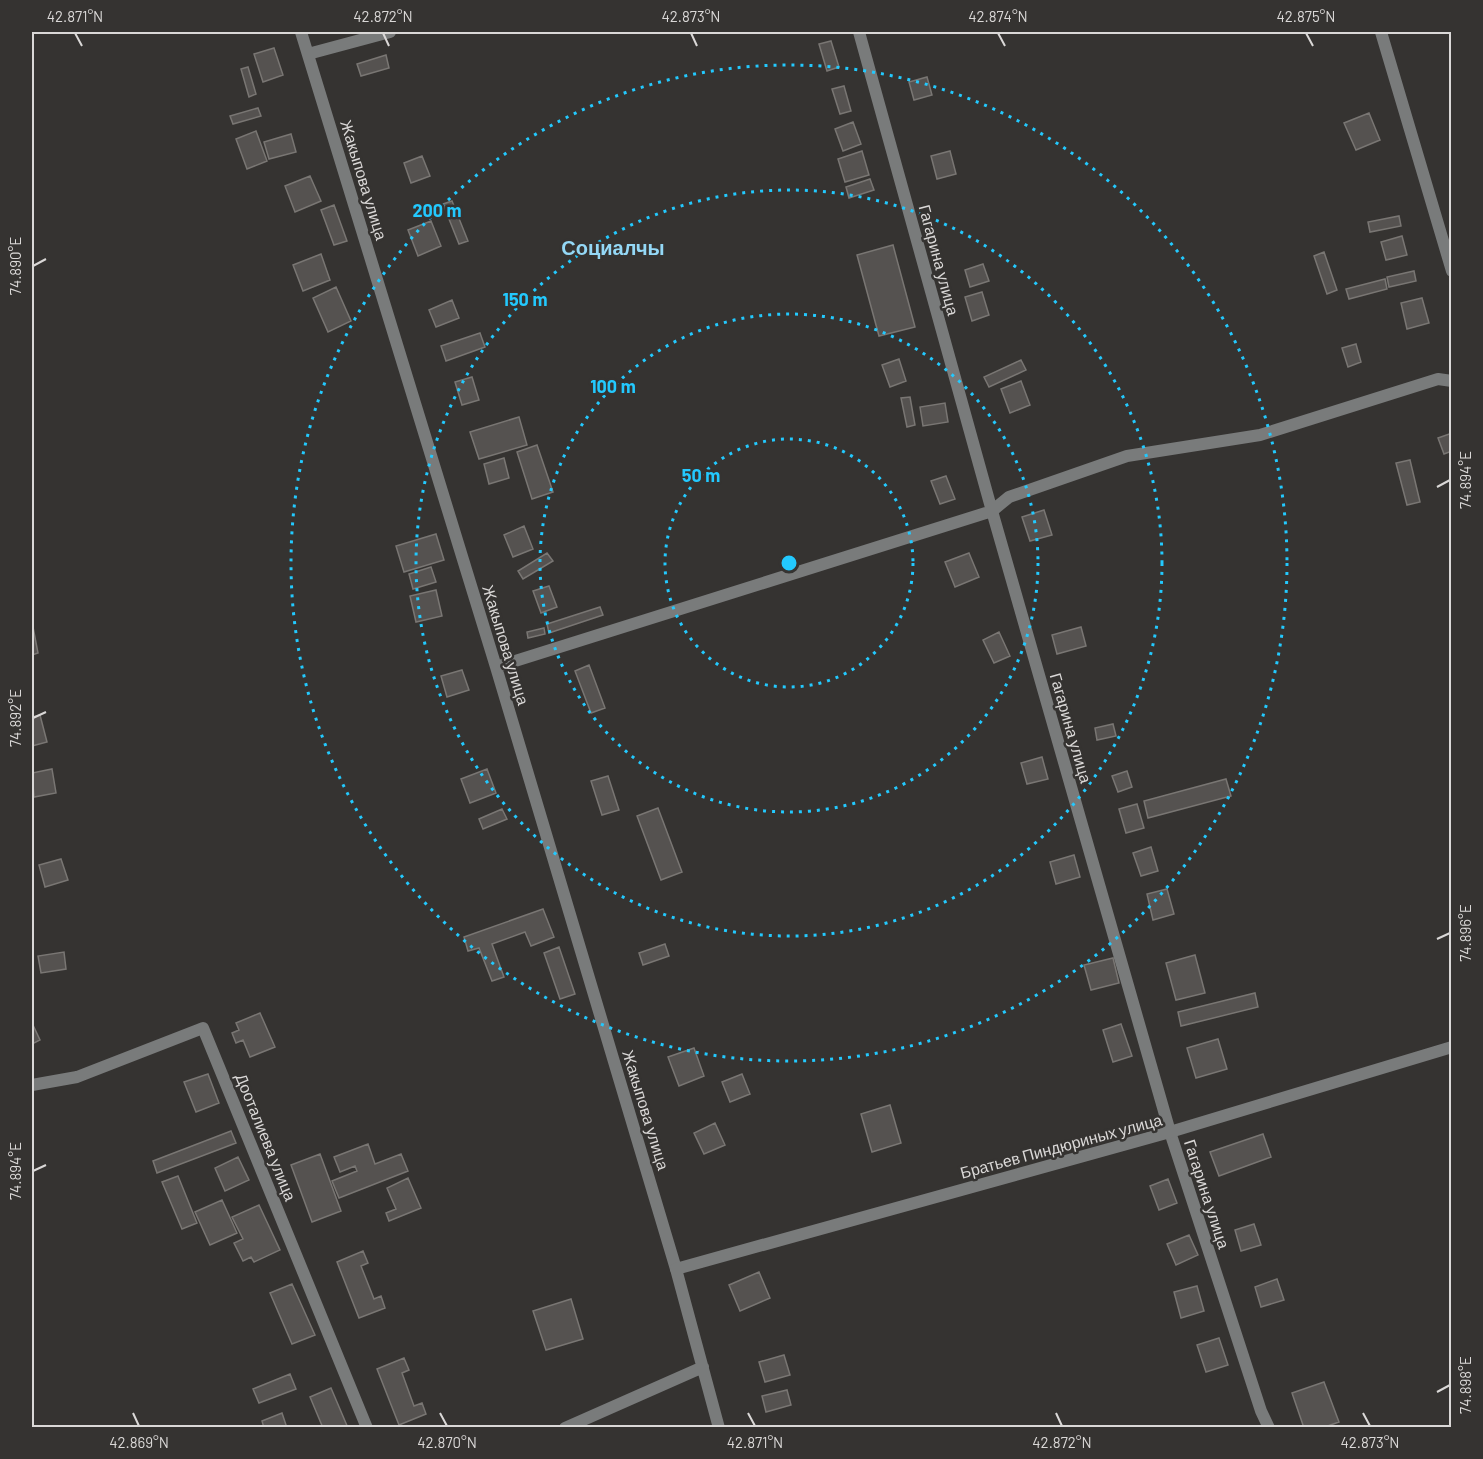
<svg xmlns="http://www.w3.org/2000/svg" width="1483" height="1459" font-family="Barlow,sans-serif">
<rect width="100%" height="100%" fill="#353331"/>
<path fill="#555250" stroke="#797673" stroke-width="1.5" d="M831 41 839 67 827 71 819 44Z
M274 48 283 75 263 82 254 54Z
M386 55 389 68 361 76 357 64Z
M248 67 256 94 249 97 241 69Z
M927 77 932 95 914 100 909 82Z
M844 86 851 111 840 114 832 89Z
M258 108 261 116 233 124 230 116Z
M1369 113 1380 140 1356 150 1344 123Z
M853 122 861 144 843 151 835 129Z
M256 131 267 161 247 169 236 139Z
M291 134 296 152 269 159 264 142Z
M862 151 869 175 845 182 838 159Z
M950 151 956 174 937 179 931 156Z
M422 156 430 176 411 183 404 163Z
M310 176 321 201 295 212 285 186Z
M870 179 874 190 849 198 846 187Z
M452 201 468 241 459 244 443 204Z
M334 205 347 241 334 245 321 210Z
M1399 216 1401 226 1370 232 1368 222Z
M431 221 441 246 418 256 408 230Z
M1402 236 1407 255 1386 260 1381 242Z
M893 245 915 327 879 336 857 255Z
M1324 252 1337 290 1327 294 1314 256Z
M321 254 330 280 303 291 293 265Z
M983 264 989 281 970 287 965 270Z
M1414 271 1416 281 1389 287 1387 277Z
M1385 279 1387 289 1349 299 1346 289Z
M336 287 351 321 328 332 313 298Z
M982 292 989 315 972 321 965 297Z
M1422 298 1429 323 1407 329 1401 303Z
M452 300 459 318 436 327 429 310Z
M480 333 485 347 446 361 441 346Z
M1356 344 1361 362 1348 367 1342 348Z
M899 359 906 381 890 387 882 365Z
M1021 360 1026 370 989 387 984 377Z
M472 377 479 400 462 405 455 382Z
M1021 381 1030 405 1010 413 1001 389Z
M910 397 915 425 907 427 901 398Z
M945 403 948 422 923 426 920 407Z
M519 417 527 445 479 459 470 432Z
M1452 433V451L1444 454 1438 438Z
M537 445 553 492 532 499 517 452Z
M504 458 509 478 489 484 484 464Z
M1410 460 1420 502 1407 505 1396 463Z
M946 476 955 499 940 504 931 481Z
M1044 510 1052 535 1030 541 1022 517Z
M524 526 533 549 513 557 504 535Z
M436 534 444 560 404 572 396 546Z
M547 553 553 561 523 579 518 571Z
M969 553 979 577 955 587 945 562Z
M431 567 436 582 413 589 409 574Z
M549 586 557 607 541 613 533 591Z
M436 590 442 616 416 622 410 596Z
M600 607 603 615 549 633 547 624Z
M32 622 38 653 32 655Z
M1081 627 1086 646 1057 654 1052 635Z
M544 628 545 634 528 638 527 632Z
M999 632 1010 656 994 663 983 640Z
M589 665 605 708 591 713 575 671Z
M462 670 469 690 447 697 441 676Z
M40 715 47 742 32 746V717Z
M1113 724 1116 736 1097 740 1095 728Z
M1042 757 1048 779 1027 784 1021 763Z
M52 769 56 793 34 797 32 773Z
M487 769 496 793 470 803 461 779Z
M1127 771 1132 787 1118 792 1112 776Z
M608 776 619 810 602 815 591 781Z
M1226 779 1231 796 1148 818 1144 801Z
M1137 804 1144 828 1126 833 1119 809Z
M658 808 682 872 661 880 637 816Z
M502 809 507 819 483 829 479 819Z
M1151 847 1158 871 1141 876 1133 853Z
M1074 855 1080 877 1056 884 1050 862Z
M61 859 68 880 45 887 39 865Z
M1167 889 1174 914 1153 920 1147 894Z
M543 909 554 937 531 946 525 932 492 944 504 977 492 981 479 948 468 951 464 937Z
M665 944 669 956 643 965 639 953Z
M559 947 575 994 560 999 544 953Z
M64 952 66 969 41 973 38 956Z
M1195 955 1205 993 1176 1000 1166 963Z
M1113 958 1119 983 1091 990 1084 965Z
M1255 993 1258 1007 1181 1026 1178 1012Z
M260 1013 275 1047 250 1057 243 1040 236 1043 232 1033 239 1030 236 1023Z
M32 1023 40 1040 32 1044Z
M1121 1024 1132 1056 1113 1062 1103 1030Z
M1218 1039 1227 1069 1196 1078 1187 1048Z
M694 1048 704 1076 679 1086 668 1057Z
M208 1074 219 1103 196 1112 184 1082Z
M742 1074 750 1094 730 1102 722 1082Z
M890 1105 901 1143 872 1152 861 1114Z
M715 1123 725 1145 704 1154 694 1133Z
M231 1131 236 1143 157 1173 153 1161Z
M1263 1134 1271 1157 1219 1176 1210 1152Z
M368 1144 375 1164 401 1154 408 1171 339 1198 332 1181 357 1171 355 1166 340 1172 334 1157Z
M320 1154 341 1211 312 1222 291 1165Z
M238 1157 249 1180 225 1191 215 1168Z
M178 1176 197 1223 182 1229 162 1182Z
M408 1178 421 1208 389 1221 386 1213 396 1209 387 1188Z
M1168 1179 1177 1203 1159 1210 1150 1186Z
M222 1200 237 1233 210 1245 195 1212Z
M259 1205 280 1250 254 1262 251 1257 243 1261 234 1243 243 1239 232 1217Z
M1254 1224 1261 1245 1241 1251 1235 1230Z
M1189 1235 1198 1255 1176 1265 1167 1244Z
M363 1251 368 1263 361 1266 374 1299 381 1296 385 1308 359 1318 337 1262Z
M759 1272 770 1298 740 1311 729 1285Z
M1277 1279 1284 1300 1261 1307 1255 1287Z
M292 1284 315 1335 292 1344 270 1293Z
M1197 1286 1204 1311 1181 1318 1174 1292Z
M571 1299 583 1339 546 1350 533 1311Z
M1219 1338 1228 1365 1206 1372 1197 1345Z
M784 1355 790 1375 765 1382 759 1362Z
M404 1358 409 1370 402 1373 414 1406 422 1403 426 1414 399 1425 377 1369Z
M290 1374 296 1389 259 1403 253 1389Z
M1324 1382 1339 1422 1322 1428H1304L1292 1393Z
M331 1388 348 1428H323L310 1397Z
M787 1390 791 1405 766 1412 762 1396Z
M282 1413 287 1428H264L262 1421Z"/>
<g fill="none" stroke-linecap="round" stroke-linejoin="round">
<path stroke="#797b7b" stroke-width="12" d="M301 32 496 667 676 1269
M859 32 992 511 1170 1132 1261 1411 1269 1428
M1381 32 1452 271
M308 54 390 32
M496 667 992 511 1009 497 1127 456 1260 435 1438 379 1452 381
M32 1085 77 1077 203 1028 367 1428"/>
<path stroke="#797b7b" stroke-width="12" d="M565 1428 703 1367
M719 1428 676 1269 1170 1132 1452 1047"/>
</g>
<path fill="none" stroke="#dad8d7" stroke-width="2" d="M75 33 82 46M383 33 389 46M691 33 697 46M998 33 1005 46M1306 33 1313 46M33 266 46 259M1437 487 1450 480M33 718 46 712M1437 939 1450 933M33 1171 46 1165M1437 1392 1450 1385M133 1413 139 1426M440 1413 447 1426M748 1413 755 1426M1056 1413 1062 1426M1363 1413 1370 1426"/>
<g fill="none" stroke="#23c9fe" stroke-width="3" stroke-dasharray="3 6">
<circle cx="789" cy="563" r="124"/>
<circle cx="789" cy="563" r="249"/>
<circle cx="789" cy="563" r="373"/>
<circle cx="789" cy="563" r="498"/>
</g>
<g text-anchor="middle" stroke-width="5" stroke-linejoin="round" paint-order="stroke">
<g font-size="16" fill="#dad8d7" stroke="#353331">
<text transform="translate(364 180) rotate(73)" y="6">Жакыпова улица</text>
<text transform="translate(939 260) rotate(75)" y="6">Гагарина улица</text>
<text transform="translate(506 645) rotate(73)" y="6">Жакыпова улица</text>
<text transform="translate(1071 728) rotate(74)" y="6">Гагарина улица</text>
<text transform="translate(646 1110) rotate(73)" y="6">Жакыпова улица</text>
<text transform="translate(266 1137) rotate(68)" y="6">Дооталиева улица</text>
<text transform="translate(1061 1146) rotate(-15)" y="6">Братьев Пиндюриных улица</text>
<text transform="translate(1207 1194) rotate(72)" y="6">Гагарина улица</text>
</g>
<g font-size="20" font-weight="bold" fill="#94d8f6" stroke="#353331">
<text x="613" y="255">Социалчы</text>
</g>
</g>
<circle cx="789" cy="563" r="9" fill="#23c9fe" stroke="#353331" stroke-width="3"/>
<g font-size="18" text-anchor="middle" font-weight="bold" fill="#23c9fe" stroke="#353331" stroke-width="5" stroke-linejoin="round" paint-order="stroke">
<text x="437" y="217">200 m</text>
<text x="525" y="306">150 m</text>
<text x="613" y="393">100 m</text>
<text x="701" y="482">50 m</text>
</g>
<rect width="1483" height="1459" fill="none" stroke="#353331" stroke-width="66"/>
<rect x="33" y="33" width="1417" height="1393" fill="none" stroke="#dad8d7" stroke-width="2"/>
<g font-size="15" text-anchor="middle" fill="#dad8d7">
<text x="75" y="22">42.871°N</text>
<text x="383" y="22">42.872°N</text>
<text x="691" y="22">42.873°N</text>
<text x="998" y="22">42.874°N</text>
<text x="1306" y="22">42.875°N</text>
<text transform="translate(16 266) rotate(-90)" y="5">74.890°E</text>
<text transform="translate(1466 480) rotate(-90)" y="5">74.894°E</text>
<text transform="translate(16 718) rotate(-90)" y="5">74.892°E</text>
<text transform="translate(1466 933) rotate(-90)" y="5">74.896°E</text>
<text transform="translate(16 1171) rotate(-90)" y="5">74.894°E</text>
<text transform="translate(1466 1385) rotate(-90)" y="5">74.898°E</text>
<text x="139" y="1448">42.869°N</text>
<text x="447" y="1448">42.870°N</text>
<text x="755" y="1448">42.871°N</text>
<text x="1062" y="1448">42.872°N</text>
<text x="1370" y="1448">42.873°N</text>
</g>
</svg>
